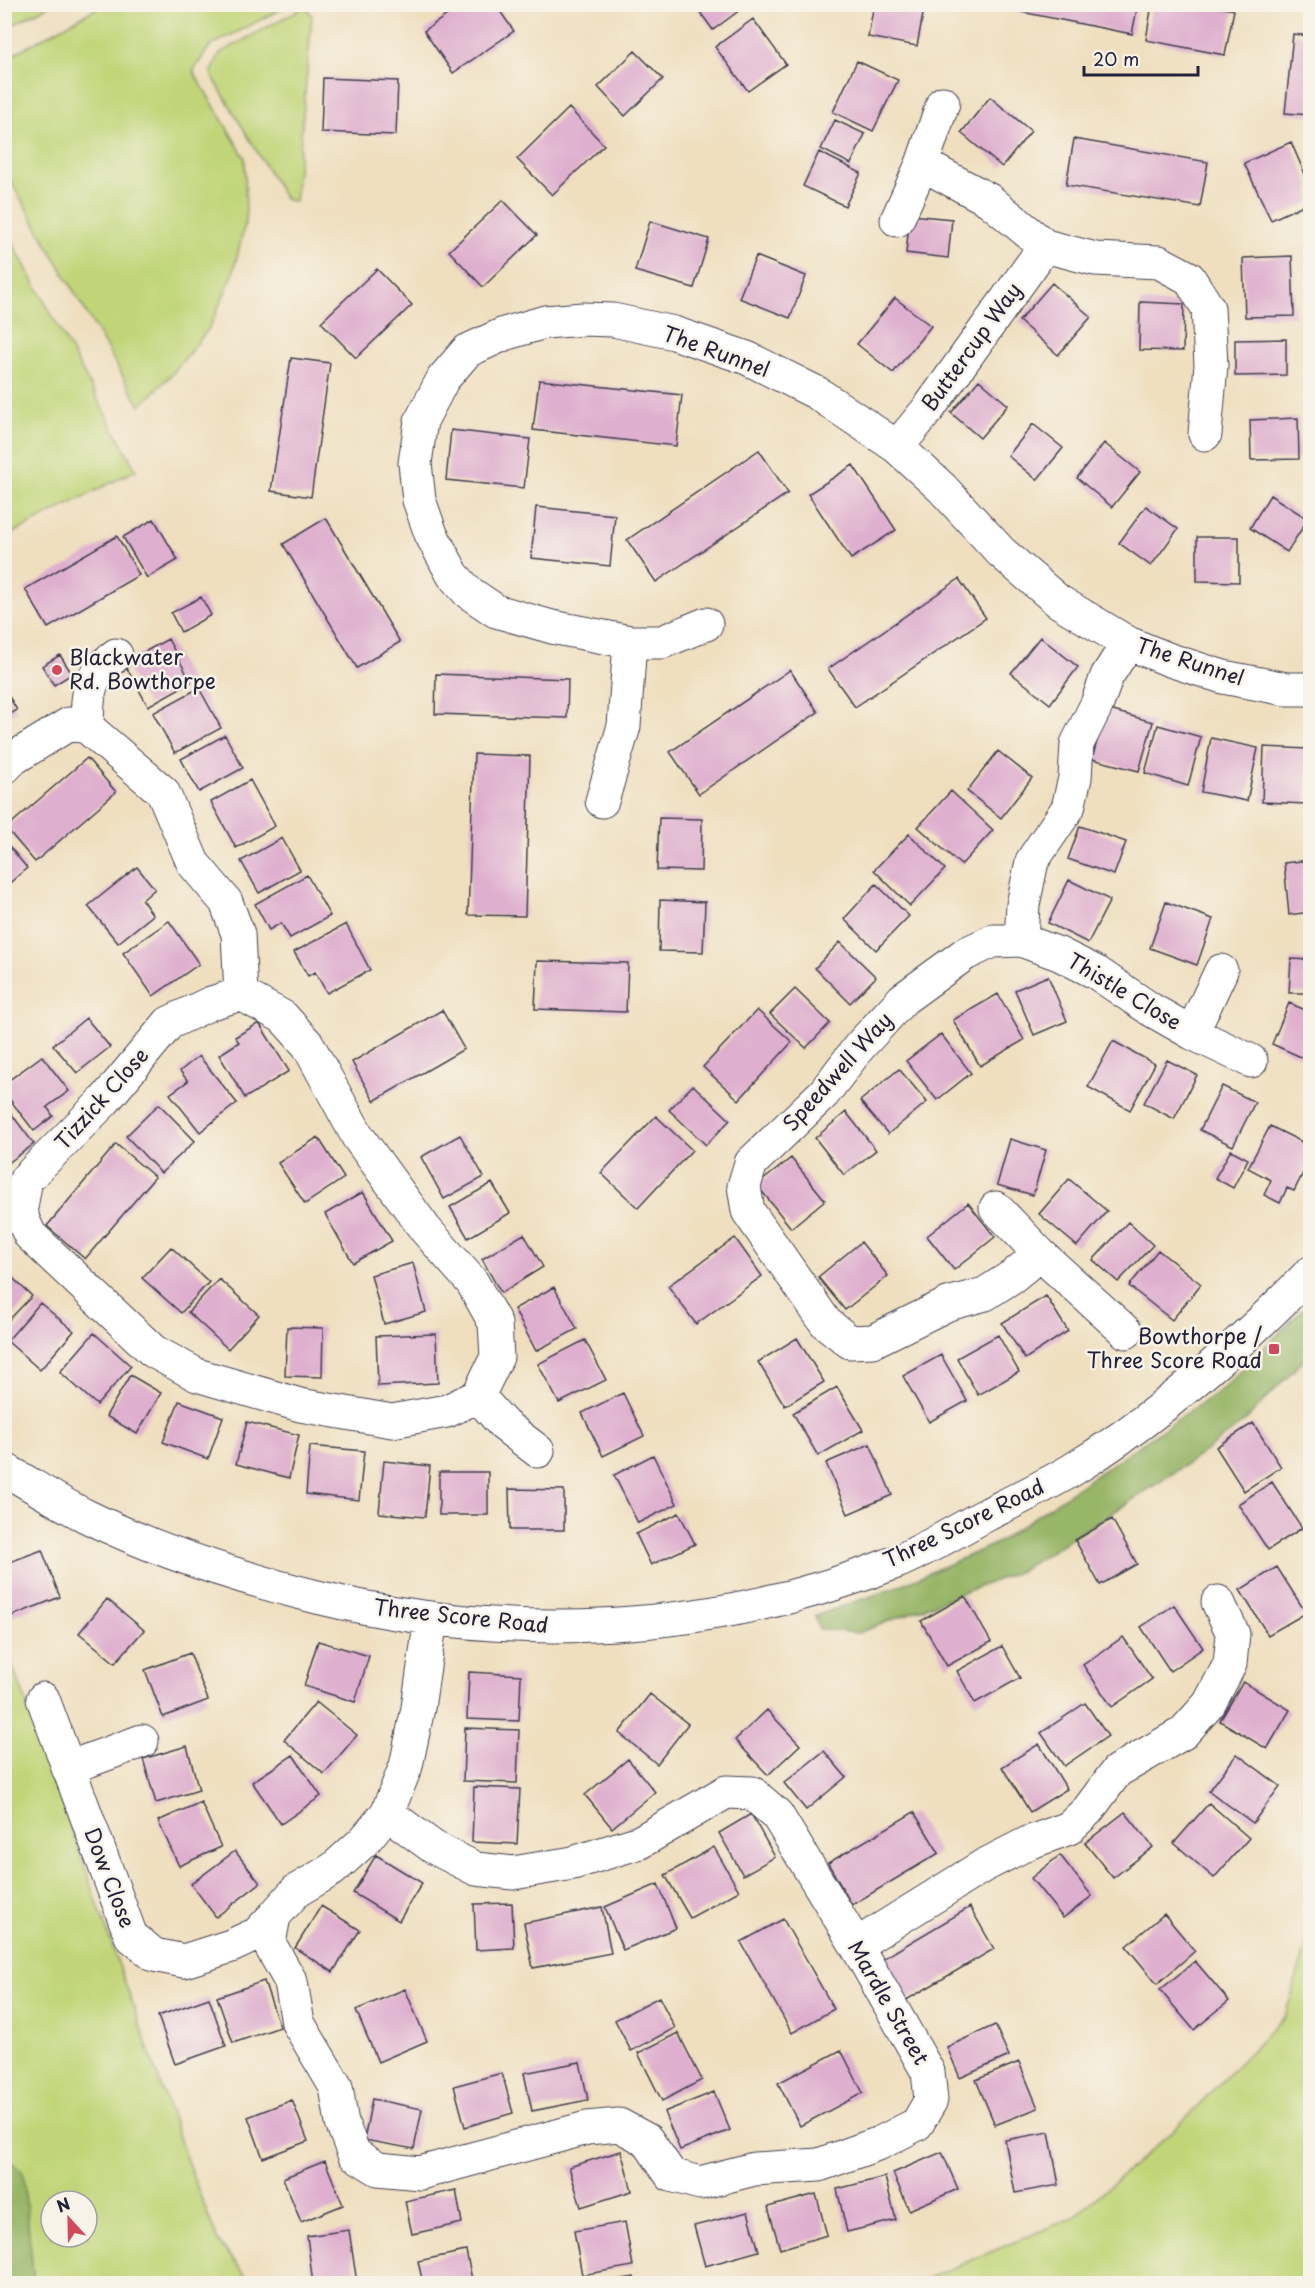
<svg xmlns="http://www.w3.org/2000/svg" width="1315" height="2288" font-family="'Playpen Sans',sans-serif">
<rect width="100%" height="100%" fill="#f7f3e8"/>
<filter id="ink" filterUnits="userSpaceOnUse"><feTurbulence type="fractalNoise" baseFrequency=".0167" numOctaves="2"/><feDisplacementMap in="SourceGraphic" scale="12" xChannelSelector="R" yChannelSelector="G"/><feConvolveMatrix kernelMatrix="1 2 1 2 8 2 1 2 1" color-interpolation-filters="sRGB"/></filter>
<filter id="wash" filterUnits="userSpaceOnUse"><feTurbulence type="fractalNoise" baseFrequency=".008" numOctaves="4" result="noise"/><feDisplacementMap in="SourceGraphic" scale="24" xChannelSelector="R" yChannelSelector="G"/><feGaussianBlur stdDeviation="1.35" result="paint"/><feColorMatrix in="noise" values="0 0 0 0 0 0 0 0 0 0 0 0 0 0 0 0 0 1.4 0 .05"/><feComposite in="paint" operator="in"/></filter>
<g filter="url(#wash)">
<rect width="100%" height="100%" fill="#efdfbf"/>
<path fill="#c1d578" stroke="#727c5a" stroke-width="1.5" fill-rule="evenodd" d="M5 4H50V5L5 29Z
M104 4 289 5 210 46 193 71 245 158 246 220 232 277 209 328 173 373 140 406 5 171V59Z
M306 6 312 16 295 202 285 199 211 74 220 53Z
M5 229 136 470 5 537H4Z
M4 1643 39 1736 191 2172 218 2241 252 2283H5ZM51 2201H87V2237H51Z
M1310 1934V2283H917L1074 2217 1171 2133 1285 2016Z"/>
<path fill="#98b668" stroke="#5d6c52" stroke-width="1.5" d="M1310 1302V1353L1244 1422 1196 1458 1123 1506 1020 1571 858 1633 819 1629 815 1616 894 1588 995 1544 1225 1387Z
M5 2156 23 2173 34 2283H5Z"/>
<g id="blocks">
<path fill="#deafce" d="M463 4H495L514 31 453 73 424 31Z
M694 4H748L713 30Z
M874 4H925L917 46 868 37Z
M981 4H1138L1132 34Z
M1152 4H1204L1234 10 1225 55 1146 40Z
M753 19 786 64 748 91 715 47Z
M1293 34 1310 36V115L1285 113Z
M635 51 663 79 625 116 598 87Z
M857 61 898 80 873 131 833 112Z
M323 78 398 81 396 135 321 132Z
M990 97 1031 131 1002 167 961 133Z
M569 108 604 145 552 195 517 159Z
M835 120 865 134 851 164 821 149Z
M1074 139 1208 162 1200 207 1066 185Z
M1291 142 1310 186V202L1271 220 1244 163Z
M819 152 861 173 845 206 803 186Z
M503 200 537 235 483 287 449 251Z
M910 215 952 219 948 258 906 253Z
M650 221 709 239 694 288 635 271Z
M756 256 806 276 790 318 739 298Z
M1292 256 1294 316 1245 317 1243 258Z
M377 269 412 305 356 358 321 322Z
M1052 283 1091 317 1058 355 1019 321Z
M895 298 931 326 893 373 857 344Z
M1140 302 1184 304 1183 351 1139 350Z
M1286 339V375L1235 376V340Z
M291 358 330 363 311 497 271 491Z
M539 380 682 395 676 446 533 430Z
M979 380 1008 405 980 438 951 413Z
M1298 418 1299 459 1251 460 1250 420Z
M1033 424 1063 448 1037 480 1008 456Z
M451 430 530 439 524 488 446 480Z
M1104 443 1140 472 1112 507 1077 478Z
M759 450 788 493 656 582 627 540Z
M853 465 896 530 851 559 808 494Z
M1270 495 1308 519 1287 552 1250 528Z
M1146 506 1178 529 1151 566 1119 543Z
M536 507 615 515 610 566 531 558Z
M326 518 400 642 357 668 283 544Z
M154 519 178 560 147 578 123 537Z
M117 536 139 575 48 628 25 589Z
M1197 537H1239V582L1197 581Z
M959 579 986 618 855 707 828 669Z
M201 597 211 615 181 632 171 613Z
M1040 637 1078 667 1050 704 1011 673Z
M168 639 191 682 148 706 124 663Z
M60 655 72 674 54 685 42 666Z
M790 670 818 712 699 794 670 752Z
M436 674 568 679 567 718 435 714Z
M4 688 17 710 4 718Z
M199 688 221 728 175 753 153 713Z
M1106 709 1153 722 1139 771 1092 759Z
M1158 725 1201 737 1188 786 1145 773Z
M225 735 243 768 199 792 181 759Z
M1211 738 1258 748 1247 801 1201 792Z
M1264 747 1308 749 1306 804 1262 802Z
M998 751 1032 778 1001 818 967 791Z
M474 754 530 756 525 916 468 915Z
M87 758 116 792 35 862 6 828Z
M250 780 275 826 236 848 211 802Z
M951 791 993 830 961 865 918 827Z
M659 818 702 819 701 871 657 870Z
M1080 826 1126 842 1114 875 1068 859Z
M909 834 945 869 910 906 874 870Z
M282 838 300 870 259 893 241 861Z
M5 841 27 868 5 887Z
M1310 860V912L1289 915 1284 863Z
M137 867 155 889 142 900 153 915 118 943 88 906Z
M307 875 330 916 290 938 281 923 269 930 255 904Z
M1069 880 1110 900 1088 943 1048 923Z
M876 884 909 916 876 950 844 919Z
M660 900 705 902 703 952 659 951Z
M1166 902 1213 919 1197 965 1150 948Z
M169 921 199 964 153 996 123 953Z
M346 924 370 970 327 993 315 972 308 976 294 952Z
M840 942 876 977 850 1003 815 968Z
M1291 959 1310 960V993H1289Z
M537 961 628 963 626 1012 535 1009Z
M1048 976 1067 1021 1034 1035 1015 990Z
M795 989 830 1023 806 1048 770 1014Z
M998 994 1024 1040 980 1066 953 1020Z
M1289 1003 1310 1012V1061L1272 1044Z
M442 1010 464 1049 374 1101 352 1062Z
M757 1010 792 1042 739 1100 703 1067Z
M86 1018 110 1047 77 1073 53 1045Z
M259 1023 289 1071 245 1098 219 1055 239 1042 235 1037Z
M941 1034 971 1073 937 1100 906 1061Z
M1113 1041 1155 1064 1130 1110 1088 1087Z
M42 1056 69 1091 47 1107 53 1116 34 1131 4 1092V1084Z
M199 1056 237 1103 200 1132 170 1094 188 1081 180 1071Z
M1167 1060 1197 1075 1174 1119 1144 1103Z
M899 1069 927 1102 888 1134 860 1101Z
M693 1085 730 1120 706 1145 669 1110Z
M1222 1086 1255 1102 1233 1146 1200 1130Z
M4 1104 34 1144 4 1166Z
M159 1104 195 1141 161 1173 126 1136Z
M846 1112 876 1150 844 1175 815 1138Z
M656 1116 692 1150 638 1208 601 1173Z
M1270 1126 1310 1146V1159L1294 1191 1287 1188 1280 1203 1264 1195 1271 1180 1248 1168Z
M460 1135 484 1177 444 1199 421 1157Z
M318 1137 344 1178 305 1204 278 1163Z
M1010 1139 1046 1150 1033 1195 997 1185Z
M116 1144 155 1177 85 1259 47 1226Z
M1231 1150 1248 1159 1233 1188 1215 1178Z
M791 1158 825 1200 791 1228 757 1185Z
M1069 1179 1107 1211 1077 1246 1039 1214Z
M492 1183 510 1213 468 1238 450 1207Z
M363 1192 392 1241 353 1263 325 1214Z
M968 1203 995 1237 954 1270 927 1236Z
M1128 1222 1153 1245 1118 1282 1093 1260Z
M524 1234 543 1267 501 1293 482 1259Z
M735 1238 762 1276 696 1324 668 1286Z
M861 1242 888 1276 845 1310 818 1277Z
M171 1247 209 1282 181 1313 142 1278Z
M1158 1250 1201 1284 1172 1320 1129 1286Z
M413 1263 426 1312 384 1324 371 1275Z
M4 1270 32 1296 4 1325Z
M219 1279 259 1315 228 1349 188 1312Z
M554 1287 577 1329 536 1351 514 1309Z
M1046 1296 1068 1331 1025 1359 1002 1323Z
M40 1303 74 1331 40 1370 7 1341Z
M287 1327 323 1328 322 1377 285 1376Z
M94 1333 131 1366 97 1405 60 1372Z
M436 1334 438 1383 378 1386 376 1336Z
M998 1335 1019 1372 978 1395 957 1358Z
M797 1338 824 1382 785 1406 758 1362Z
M585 1340 606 1380 559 1403 538 1364Z
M941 1355 967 1401 929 1422 903 1376Z
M130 1375 161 1393 137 1434 106 1416Z
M837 1387 863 1430 818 1456 793 1413Z
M623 1393 644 1436 603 1456 582 1413Z
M179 1401 223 1417 208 1459 163 1442Z
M247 1422 299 1435 289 1478 236 1464Z
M1253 1423 1281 1467 1244 1491 1216 1447Z
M870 1444 892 1495 848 1514 826 1463Z
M310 1446 364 1451 359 1500 306 1494Z
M653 1455 677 1504 638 1523 614 1475Z
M384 1461 430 1466 425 1517 379 1513Z
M439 1472H488V1515H439Z
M1272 1482 1302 1528 1268 1550 1238 1504Z
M509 1489 564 1490V1530H510Z
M679 1513 695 1544 651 1565 636 1534Z
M1112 1519 1137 1564 1100 1585 1075 1540Z
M42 1550 60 1597 9 1617 4 1605V1564Z
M1277 1567 1306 1613 1268 1635 1240 1590Z
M965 1596 991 1642 947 1666 921 1621Z
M107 1599 144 1630 115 1663 79 1633Z
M1174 1605 1203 1648 1170 1671 1141 1627Z
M1123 1637 1152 1679 1112 1707 1083 1665Z
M318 1641 369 1656 355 1702 304 1686Z
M1002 1646 1020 1678 975 1703 957 1671Z
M190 1653 208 1700 163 1717 145 1670Z
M469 1672 521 1675 519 1721 467 1719Z
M1243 1682 1290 1710 1267 1749 1220 1721Z
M650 1694 688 1724 657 1764 619 1733Z
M316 1702 357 1735 324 1774 284 1740Z
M1085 1703 1108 1736 1064 1766 1041 1733Z
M767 1710 800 1745 768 1775 735 1740Z
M465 1728 519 1730 517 1783 463 1781Z
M1039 1744 1067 1789 1030 1812 1002 1767Z
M187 1746 199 1790 156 1803 143 1759Z
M824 1751 846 1777 806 1810 784 1783Z
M1237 1754 1280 1786 1253 1823 1209 1791Z
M293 1755 321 1796 281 1824 252 1782Z
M628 1759 655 1792 612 1828 585 1795Z
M474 1787 520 1789 517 1844 472 1842Z
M201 1802 221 1847 179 1866 158 1821Z
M1209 1803 1249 1838 1214 1878 1174 1843Z
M914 1812 939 1853 852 1905 828 1863Z
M1125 1812 1153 1847 1113 1878 1085 1843Z
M751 1814 775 1857 743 1875 719 1833Z
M714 1847 739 1891 690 1918 665 1875Z
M235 1851 260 1883 216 1917 191 1884Z
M376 1855 422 1883 399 1921 353 1893Z
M1060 1855 1092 1896 1063 1918 1031 1878Z
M658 1884 676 1928 623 1950 605 1907Z
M512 1903 514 1948 476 1950 474 1904Z
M321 1906 360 1930 333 1972 295 1948Z
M602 1907 611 1953 533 1968 524 1923Z
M970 1907 994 1949 903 2002 879 1961Z
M1164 1914 1195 1951 1157 1984 1126 1946Z
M783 1919 834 2009 792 2033 741 1942Z
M1195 1961 1229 2001 1194 2030 1160 1990Z
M264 1981 280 2027 233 2043 217 1997Z
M405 1989 427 2041 378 2062 356 2010Z
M659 1997 675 2028 631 2051 615 2020Z
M209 1998 226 2046 175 2064 158 2016Z
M995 2025 1009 2056 960 2078 947 2047Z
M678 2033 702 2080 662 2101 638 2053Z
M841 2050 863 2093 800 2126 778 2083Z
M580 2062 588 2100 532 2111 524 2073Z
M1019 2062 1038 2108 995 2125 976 2080Z
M502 2073 513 2113 465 2127 454 2086Z
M714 2092 730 2130 680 2150 664 2112Z
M372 2099 422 2109 414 2149 364 2140Z
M292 2100 308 2141 263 2158 248 2117Z
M1049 2132 1059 2185 1015 2193 1005 2140Z
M621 2151 632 2191 581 2207 569 2167Z
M942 2152 958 2189 909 2210 893 2173Z
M325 2161 343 2205 301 2222 283 2178Z
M885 2177 896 2220 847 2232 837 2189Z
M456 2190 462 2223 412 2234 405 2201Z
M816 2194 827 2235 780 2249 768 2207Z
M748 2212 759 2251 705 2266 694 2226Z
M625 2222 633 2266 582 2275 574 2231Z
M349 2230 357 2283 313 2284 307 2236Z
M466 2251 473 2284H423L418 2261Z
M634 2277 635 2284H603V2282Z"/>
</g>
</g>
<g filter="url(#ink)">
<use href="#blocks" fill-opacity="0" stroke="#413e4f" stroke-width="1.5"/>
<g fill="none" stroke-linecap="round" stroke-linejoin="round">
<g stroke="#413e4f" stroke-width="35">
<path id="minor" d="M943 103 922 164 989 200 1045 246
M897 220 922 164
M897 447 929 408 1045 246 1095 259 1159 262 1189 278 1208 308 1211 365 1205 434
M706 624 662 642H630L552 627 496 611 468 592 453 575 431 534 419 500 415 463 421 421 443 379 467 351 504 334 545 322 583 319 613 320 674 333 747 358 817 393 897 447 942 488 1001 552 1058 601 1128 643 1170 660 1223 677 1286 689H1310
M87 727C88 693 86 678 116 655
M4 768 14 758 69 724 87 727 163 792 193 863 226 902 238 934 241 994
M602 801 624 726 630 642
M1021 940 1059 954 1097 973 1150 1009 1192 1033 1251 1061
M241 994 283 1017 308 1045 358 1137 425 1229 472 1282 495 1323 497 1357 478 1396 447 1411 392 1421 300 1405 197 1375 153 1351 30 1235 23 1220 21 1207 26 1179 104 1101 169 1023 211 1003Z
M1192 1033 1221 971
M996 1208 1040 1254
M1126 1332 1040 1254 1013 1276 985 1294 948 1304 873 1341 850 1342 826 1323 748 1211 744 1186 751 1163 824 1093 859 1047 903 999 965 954 993 941 1021 940 1023 905 1032 861 1068 808 1075 778 1077 744 1097 704 1107 676 1128 643
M478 1396 504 1425 538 1451
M4 1469C32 1485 58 1502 86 1516 159 1552 238 1577 317 1597 510 1644 714 1635 899 1561 929 1548 959 1529 988 1514 1016 1500 1045 1486 1072 1470 1160 1416 1238 1347 1310 1273
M43 1699 131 1936 154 1955 184 1961 231 1946 257 1934 274 1916
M68 1768 142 1741
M387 1813 433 1847 476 1869 513 1873 573 1863 640 1842 726 1792 752 1793 777 1815 856 1945 928 2072 931 2100 917 2124 880 2143 819 2165 754 2169 700 2183 671 2175 647 2140 619 2125 587 2128 420 2173 378 2169 354 2154 342 2123 336 2087 298 2023 291 1982 269 1943 274 1916 296 1891 333 1869 364 1841 387 1813 406 1766 418 1708 431 1618
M856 1945 983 1866 1028 1843 1069 1828 1088 1810 1117 1771 1183 1733 1209 1704 1230 1664 1233 1634 1218 1602"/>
</g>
<use href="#minor" stroke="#fff" stroke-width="33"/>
</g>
</g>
<g fill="#d1495b" stroke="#f7f3e8" stroke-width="2">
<circle cx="57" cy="670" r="6"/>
<rect x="1268" y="1343" width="12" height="12" rx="3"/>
</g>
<g text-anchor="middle" stroke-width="5" stroke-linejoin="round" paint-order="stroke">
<g font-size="21" fill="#22223b" stroke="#f7f3e8">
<text transform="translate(972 347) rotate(-54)" y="7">Buttercup Way</text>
<text transform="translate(716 352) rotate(20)" y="7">The Runnel</text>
<text transform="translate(1190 662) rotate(18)" y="7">The Runnel</text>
<text transform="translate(1124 992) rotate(31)" y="7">Thistle Close</text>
<text transform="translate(838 1072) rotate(-48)" y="7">Speedwell Way</text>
<text transform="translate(102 1099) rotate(-48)" y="7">Tizzick Close</text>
<text transform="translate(964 1524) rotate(-26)" y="7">Three Score Road</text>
<text transform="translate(461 1617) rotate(6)" y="7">Three Score Road</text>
<text transform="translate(109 1878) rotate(69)" y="7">Dow Close</text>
<text transform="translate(888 2003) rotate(60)" y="7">Mardle Street</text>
</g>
<g font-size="21" fill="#22223b" stroke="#f7f3e8" text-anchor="start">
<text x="69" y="665">Blackwater<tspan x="69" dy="24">Rd. Bowthorpe</tspan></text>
<text x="1262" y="1344" text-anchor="end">Bowthorpe /<tspan x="1262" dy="24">Three Score Road</tspan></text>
</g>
</g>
<rect width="1315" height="2288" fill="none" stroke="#f7f3e8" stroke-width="24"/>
<g transform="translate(69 2219) rotate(338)"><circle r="28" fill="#f7f3e8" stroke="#a29fa3" stroke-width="1.5"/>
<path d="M0-4.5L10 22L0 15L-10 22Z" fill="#d1495b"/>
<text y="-9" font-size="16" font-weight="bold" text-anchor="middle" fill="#22223b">N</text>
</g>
<path d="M1084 66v9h114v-9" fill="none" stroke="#22223b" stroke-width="3"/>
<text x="1093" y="66" font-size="18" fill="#22223b" stroke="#f7f3e8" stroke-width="4.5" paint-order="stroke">20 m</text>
</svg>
